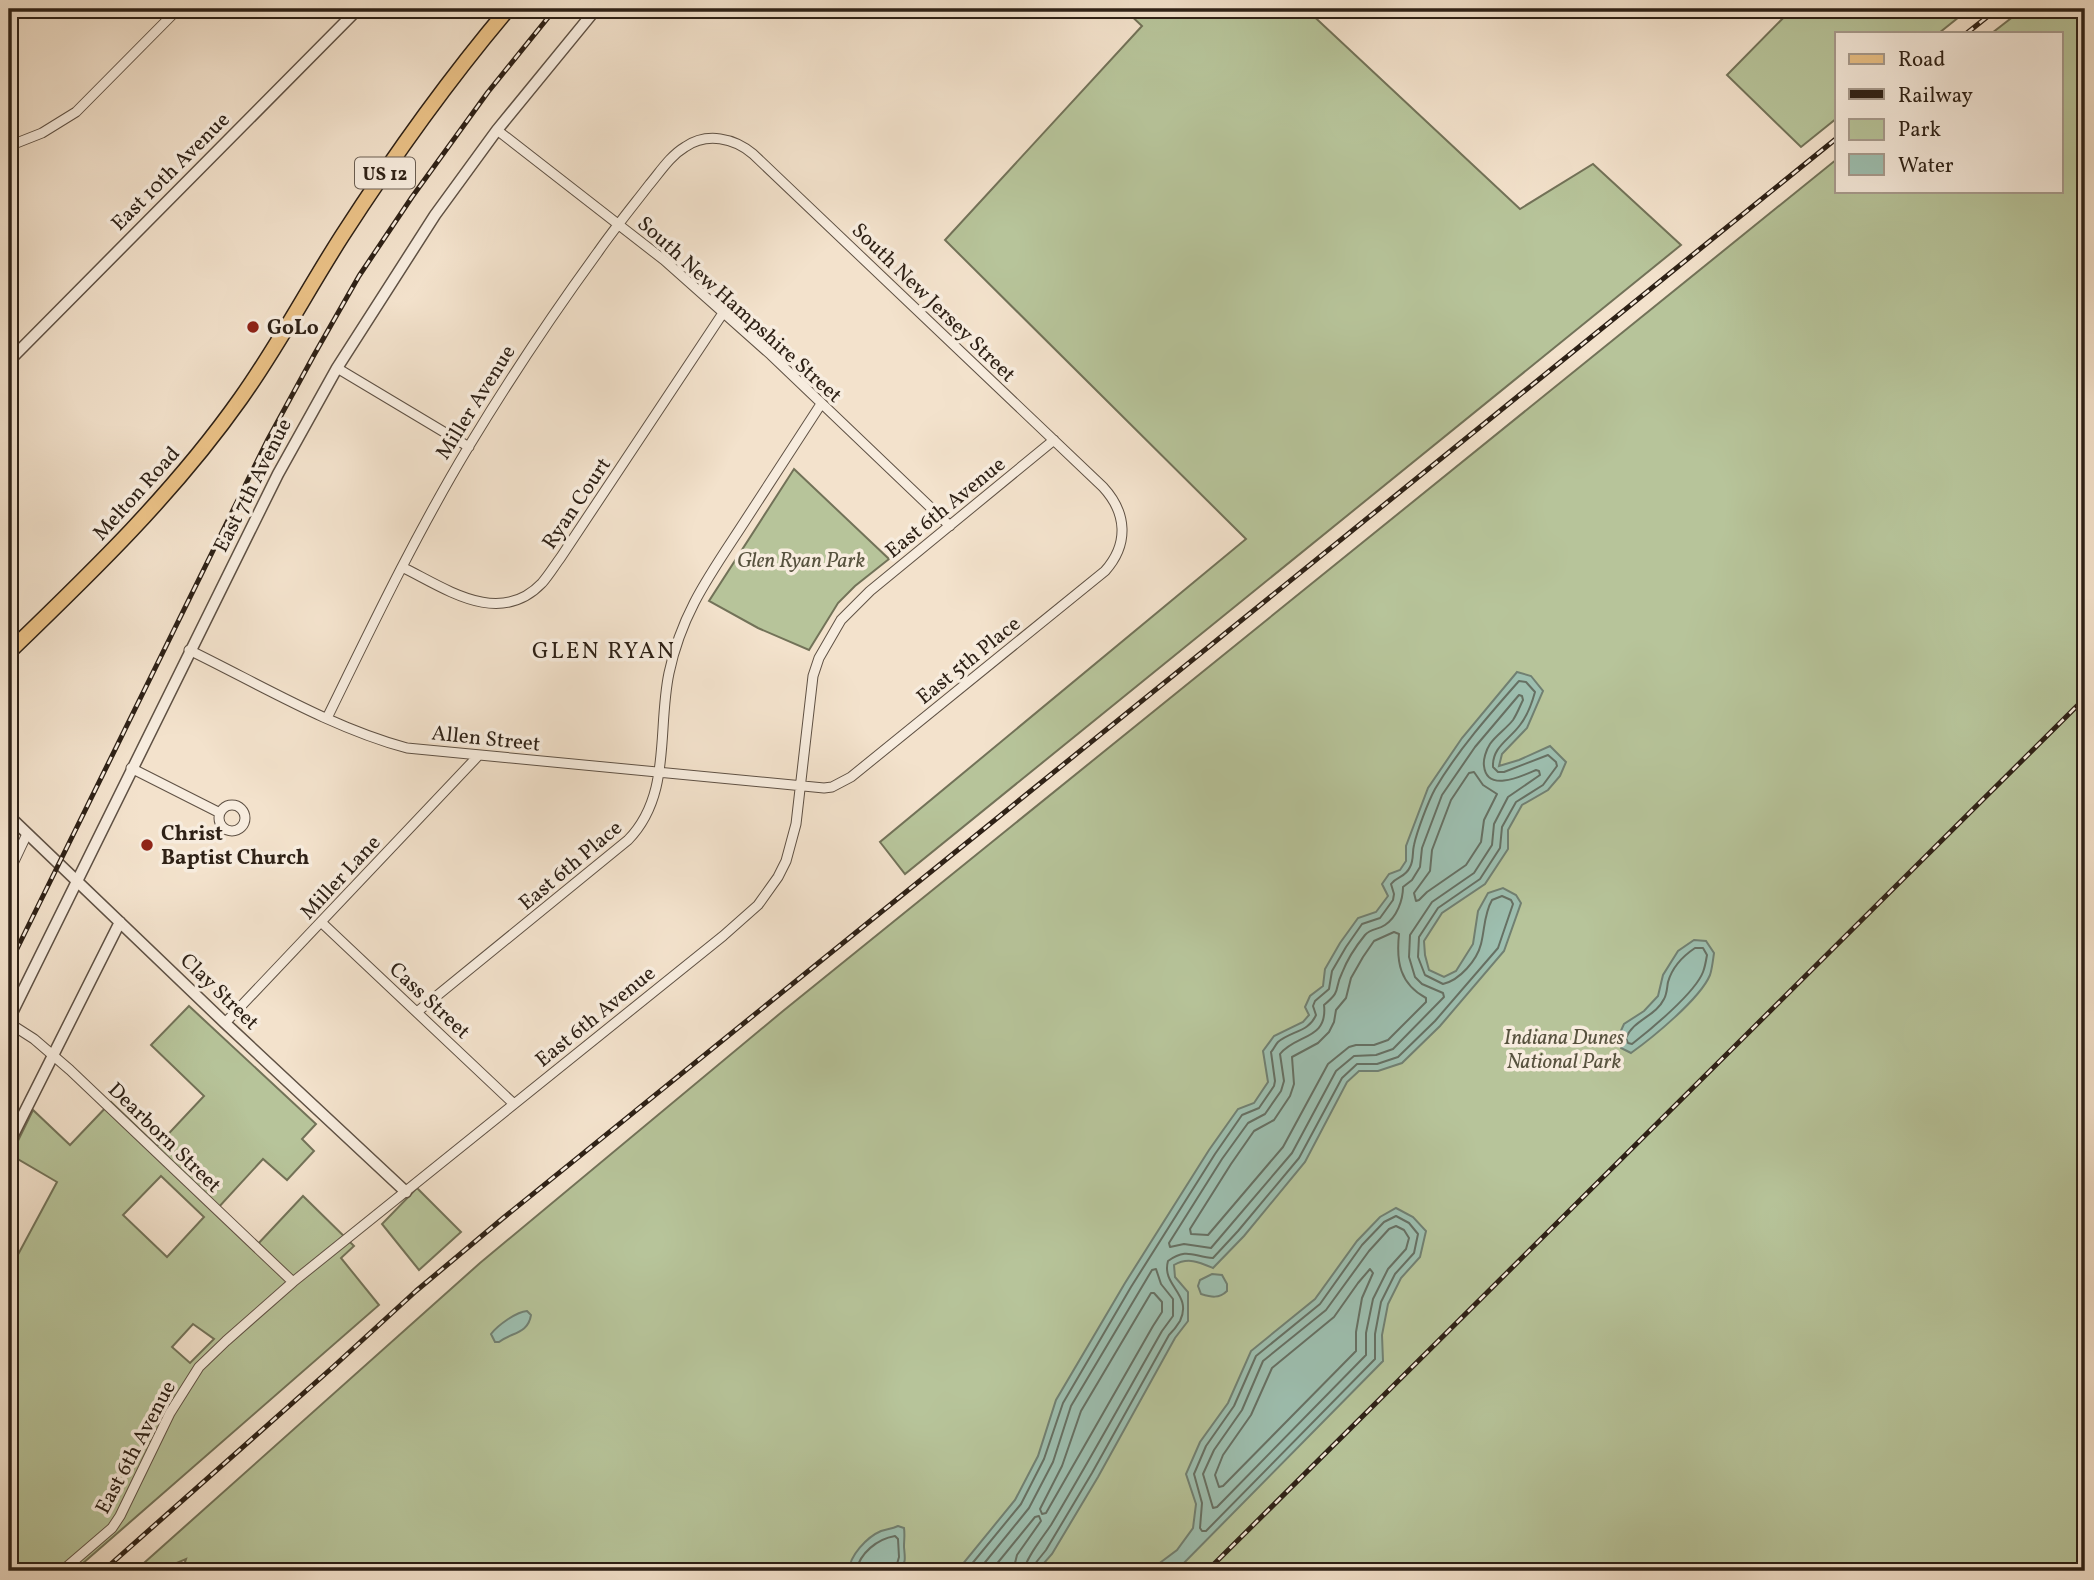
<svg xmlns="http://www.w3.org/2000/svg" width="2094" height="1580" font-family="Vollkorn,serif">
<rect width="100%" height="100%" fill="#f3e2cc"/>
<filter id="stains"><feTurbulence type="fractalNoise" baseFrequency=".00286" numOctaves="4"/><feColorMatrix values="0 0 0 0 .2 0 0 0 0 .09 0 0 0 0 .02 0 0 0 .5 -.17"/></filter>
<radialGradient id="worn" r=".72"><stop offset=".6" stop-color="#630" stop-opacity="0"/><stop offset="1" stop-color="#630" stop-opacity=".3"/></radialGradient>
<path fill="#b7c49a" stroke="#727258" stroke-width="2" fill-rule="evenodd" d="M1124 9H1306L1520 209 1593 164 1681 245 905 874 880 842 1246 539 945 240 1142 26Z
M1792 9H1969L1939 33H1837V118L1801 147 1727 75Z
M2023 9H2085V1571H252L255 1563 248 1571H182L186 1559 167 1567 168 1571H135L480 1263 783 1011 1837 159V191H2061V33H1992Z
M794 469 889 559 855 586 838 603 809 650 758 628 709 601Z
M189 1006 316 1124 302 1139 314 1151 287 1180 263 1159 217 1209 256 1246 303 1196 354 1246 341 1258 379 1305 74 1571H9V1307L13 1298 9 1296V1260L14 1262 57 1182 11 1155 33 1110 70 1145 111 1102 157 1146 204 1096 151 1045ZM161 1176 204 1217 167 1257 123 1215ZM193 1324 214 1339 190 1363 172 1347Z
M417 1188 461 1232 419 1270 382 1224Z"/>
<path fill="#9dbfb0" stroke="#718072" stroke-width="2" d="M1517 672 1531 676 1543 691 1527 728 1502 754 1499 766 1519 760 1550 746 1566 762 1560 776 1548 790 1522 805 1508 830V849L1485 884 1442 913 1424 941 1425 955 1429 970 1444 977 1456 971 1473 944 1478 911 1488 893 1503 888 1516 895 1521 903 1504 951 1440 1026 1402 1063 1378 1071H1359L1347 1082 1305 1162 1244 1236 1213 1268C1199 1262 1188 1257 1174 1265L1175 1277 1188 1292V1321L1175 1338 1098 1477 1052 1554 1037 1571H957L1015 1500 1038 1456 1056 1400 1125 1283 1209 1150 1238 1109 1254 1103 1268 1082 1263 1051 1274 1036 1303 1022 1309 1015 1305 1007 1310 996 1323 986 1325 969 1340 943 1358 918 1376 912 1388 896 1382 884 1389 874 1400 870 1406 861V846L1428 788 1462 738Z
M1694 940 1706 941 1714 953C1713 960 1712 969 1710 975 1700 999 1652 1038 1631 1053L1621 1048 1618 1037 1624 1024 1644 1011 1658 996 1663 975 1678 951Z
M1396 1208 1413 1217 1426 1231 1420 1257 1401 1278 1388 1304 1382 1335 1383 1361 1176 1571H1149L1177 1550 1193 1528 1196 1504 1186 1474 1200 1442 1228 1403 1251 1351 1315 1299 1357 1241 1380 1217Z
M1212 1274 1222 1275 1227 1284V1291C1219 1299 1211 1297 1201 1294L1198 1286 1200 1280Z
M527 1311 531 1315C528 1334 512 1332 499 1342H495L491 1334C498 1325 516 1312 527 1311Z
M898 1526 904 1528C905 1535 904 1540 904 1547 905 1558 906 1561 901 1571H849C849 1556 867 1537 881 1531 887 1529 892 1529 898 1526Z"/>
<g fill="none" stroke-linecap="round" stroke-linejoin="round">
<path stroke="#667063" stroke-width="2" d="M1519 695 1522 696 1523 700C1520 706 1517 714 1513 720 1506 729 1496 735 1490 744 1486 750 1483 760 1484 766 1487 793 1522 776 1536 770L1539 771 1540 775 1508 797 1494 824 1492 845 1474 873 1432 902 1410 935 1409 957 1415 977 1422 984 1443 993 1444 997 1393 1049 1376 1055 1354 1056 1336 1071 1292 1153 1211 1248 1184 1244 1170 1247 1169 1243 1222 1159 1248 1123 1265 1114 1281 1091 1284 1081 1280 1054C1296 1034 1328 1040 1324 1005 1343 989 1333 991 1342 973 1347 960 1356 946 1365 935 1371 928 1378 930 1385 925 1397 917 1403 900 1403 887L1412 880 1420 867 1422 848 1442 795 1475 747Z
M1474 772 1483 785 1497 794 1484 820 1481 842 1466 865 1427 892 1419 900 1416 901 1414 893 1430 871 1432 850 1451 800 1469 773Z
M1394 932 1399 934C1396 962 1400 984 1426 998V1002L1388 1040 1374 1045H1356L1349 1047 1328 1064 1283 1147 1208 1235 1191 1234 1190 1229 1231 1164 1254 1131 1274 1120 1290 1096 1294 1084 1292 1057 1318 1043 1329 1032 1334 1022 1336 1010 1346 998 1351 978 1363 957 1374 941Z
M1695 948H1703L1707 955C1706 961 1705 967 1703 972 1695 993 1650 1030 1632 1044L1628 1043 1626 1038C1633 1020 1656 1016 1664 999 1667 994 1667 987 1668 982 1672 968 1683 956 1695 948Z
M1396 1216 1409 1223 1418 1234 1414 1253 1395 1274 1381 1302 1375 1334V1359L1206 1531H1202L1200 1528 1202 1503 1194 1474 1206 1446 1234 1406 1256 1356 1320 1304 1362 1245 1384 1222Z
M1396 1226 1404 1230 1409 1238 1406 1249 1388 1269 1373 1299 1366 1333V1355L1217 1507 1213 1508 1203 1474 1214 1450 1242 1410 1263 1361 1326 1310 1369 1251 1389 1229Z
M1370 1269 1373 1273 1362 1298 1356 1332V1351L1223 1486 1219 1487 1215 1475 1223 1455 1251 1415 1272 1368 1334 1317 1358 1283Z
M1151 1293H1154L1162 1302V1312L1153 1326 1046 1513 1042 1514 1040 1509 1062 1466 1081 1411Z
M856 1571C860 1553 877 1539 895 1536L898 1539 899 1557 895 1571
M966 1571 1021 1504 1044 1459 1063 1403 1131 1287 1215 1154 1242 1115 1259 1108 1274 1086 1275 1081 1271 1052C1274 1049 1275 1045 1278 1042 1291 1031 1309 1032 1316 1015L1313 1006 1315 1001 1329 989 1332 971 1346 947 1362 924 1380 918 1393 900 1394 894 1391 884C1397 876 1405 878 1410 867 1414 860 1412 853 1414 845 1417 831 1428 802 1435 789 1458 750 1489 715 1519 681L1526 682 1535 692C1532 703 1527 716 1520 725 1509 740 1492 747 1493 767L1498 772H1504L1548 755 1556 762 1557 766 1543 785 1516 802 1502 827 1500 848 1480 879 1438 908 1419 937 1418 957 1425 975 1443 984C1460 980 1477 960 1481 944 1485 928 1484 914 1492 900L1502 896 1511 900 1513 904 1498 948 1435 1021 1398 1057 1377 1064H1357L1342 1078 1299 1158 1238 1231 1213 1258C1194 1257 1187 1247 1168 1261 1161 1286 1193 1294 1180 1321 1177 1326 1173 1331 1169 1335L1092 1473 1046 1550 1034 1565 1033 1571
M978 1571 1029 1508 1053 1462 1071 1406 1152 1270 1156 1269 1161 1284 1173 1299V1316L1162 1331C1125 1396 1089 1461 1051 1525 1043 1537 1025 1559 1024 1571
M991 1571 1035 1517 1039 1516 1041 1521 1017 1555 1013 1571"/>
<g stroke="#5f5144" stroke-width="11">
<path id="minor" d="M497 130 664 260 771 355 950 526
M9 146 42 133 76 112 178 9
M337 368 469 447
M402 567C445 588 499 628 542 583 549 575 555 565 561 557L723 313
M189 650C259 684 332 728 407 748L824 788 832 787 851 777 1105 571C1129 544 1127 513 1103 487L753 154C734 138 707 132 685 147 670 156 660 172 649 185 632 207 614 229 598 252 552 315 509 380 469 446 416 534 372 626 327 718
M131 768 220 813
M219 818a13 13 0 1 1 26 0a13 13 0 1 1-26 0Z
M9 872 27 834
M321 922 514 1104
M417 1012 628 840C672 795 657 730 669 673 682 611 712 572 745 521 770 482 796 443 821 404
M9 1023 34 1039 70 1070 293 1282
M225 1023 479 755
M62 1571 112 1528 120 1516 170 1413 199 1367 226 1341 293 1282 723 936 758 905 778 877 786 861 796 824 813 676 819 658 841 620 870 591 1054 440"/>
</g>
<g stroke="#5f5144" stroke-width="13">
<path id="tertiary" d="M9 361 358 9
M9 816 225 1023 406 1192
M9 1019 278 474 337 368 435 215 497 130 596 9
M9 1143 120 922"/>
</g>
<g stroke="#2e2116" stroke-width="17">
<path id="primary" d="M9 652C92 572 174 493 241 398 278 346 308 289 342 236 393 157 448 80 508 9"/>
</g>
<use href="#minor" stroke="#f7ecde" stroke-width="9"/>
<use href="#tertiary" stroke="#f7ecde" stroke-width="10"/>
<use href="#primary" stroke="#eac186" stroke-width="14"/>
<g stroke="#2e2116" stroke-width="5">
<path id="rail" d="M1967 33 1997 9
M9 965 267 441 314 355 359 276 412 197 488 92 555 9
M103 1571 333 1367 416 1291 502 1219 1837 138
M1207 1571 2085 698"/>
</g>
<use href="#rail" stroke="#f7ecde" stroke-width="2.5" stroke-dasharray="8" stroke-linecap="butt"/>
</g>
<g fill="#8f2418" stroke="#f7ecde" stroke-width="2.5">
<circle cx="253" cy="327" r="7"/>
<circle cx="147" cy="845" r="7"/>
</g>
<g text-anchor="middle" stroke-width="7" stroke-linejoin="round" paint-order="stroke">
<rect fill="#f7ecde" stroke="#6a5e52" stroke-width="2" x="355" y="157.5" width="60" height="31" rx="5"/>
<g font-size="19" font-weight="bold" fill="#2e2116">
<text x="385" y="180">US 12</text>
</g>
<g font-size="21" fill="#2e2116" stroke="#f7ecde">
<text transform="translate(170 171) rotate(-45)" y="7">East 10th Avenue</text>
<text transform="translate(934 302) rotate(44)" y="7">South New Jersey Street</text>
<text transform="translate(740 309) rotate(42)" y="7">South New Hampshire Street</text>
<text transform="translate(475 402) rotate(-58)" y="7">Miller Avenue</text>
<text transform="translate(252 485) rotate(-63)" y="7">East 7th Avenue</text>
<text transform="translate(136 493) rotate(-48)" y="7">Melton Road</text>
<text transform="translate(576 503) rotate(-56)" y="7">Ryan Court</text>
<text transform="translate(945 507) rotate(-39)" y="7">East 6th Avenue</text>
<text transform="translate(968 660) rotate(-39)" y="7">East 5th Place</text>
<text transform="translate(486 738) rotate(6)" y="7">Allen Street</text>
<text transform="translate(570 865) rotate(-40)" y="7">East 6th Place</text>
<text transform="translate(340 877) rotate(-47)" y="7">Miller Lane</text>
<text transform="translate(220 991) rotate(44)" y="7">Clay Street</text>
<text transform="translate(430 1000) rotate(43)" y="7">Cass Street</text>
<text transform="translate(595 1016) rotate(-39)" y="7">East 6th Avenue</text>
<text transform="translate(165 1137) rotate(44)" y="7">Dearborn Street</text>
<text transform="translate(135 1447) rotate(-62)" y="7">East 6th Avenue</text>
</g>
<g font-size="21" font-weight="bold" fill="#2e2116" stroke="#f7ecde" text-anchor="start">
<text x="267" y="334">GoLo</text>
<text x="161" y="840">Christ<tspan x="161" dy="24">Baptist Church</tspan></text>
</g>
<g font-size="21" font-style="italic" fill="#57523e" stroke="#f7ecde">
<text x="801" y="567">Glen Ryan Park</text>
<text x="1564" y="1044">Indiana Dunes<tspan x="1564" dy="24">National Park</tspan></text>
</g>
<g font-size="23" letter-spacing="2" fill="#2e2116" stroke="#f7ecde">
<text x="604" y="658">GLEN RYAN</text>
</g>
</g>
<rect width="2094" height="1580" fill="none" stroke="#f3e2cc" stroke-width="35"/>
<rect x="10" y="10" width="2073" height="1559" fill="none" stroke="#2e2116" stroke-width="3.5"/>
<rect x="18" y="18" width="2059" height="1545" fill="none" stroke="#2e2116" stroke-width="2"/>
<rect x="1835" y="32" width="228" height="161" fill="#f7ecde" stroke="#a79b8e" stroke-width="2"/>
<rect x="1849" y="54" width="35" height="10" fill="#eac186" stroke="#a79b8e" stroke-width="2"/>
<text x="1898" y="66" font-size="21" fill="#2e2116">Road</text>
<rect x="1849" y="89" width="35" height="10" fill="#2e2116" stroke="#a79b8e" stroke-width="2"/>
<text x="1898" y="102" font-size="21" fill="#2e2116">Railway</text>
<rect x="1849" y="119" width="35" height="21" fill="#b7c49a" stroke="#a79b8e" stroke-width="2"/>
<text x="1898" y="136" font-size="21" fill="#2e2116">Park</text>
<rect x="1849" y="154" width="35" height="21" fill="#9dbfb0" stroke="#a79b8e" stroke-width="2"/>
<text x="1898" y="172" font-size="21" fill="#2e2116">Water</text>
<rect width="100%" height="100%" filter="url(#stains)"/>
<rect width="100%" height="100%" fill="url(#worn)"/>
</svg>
